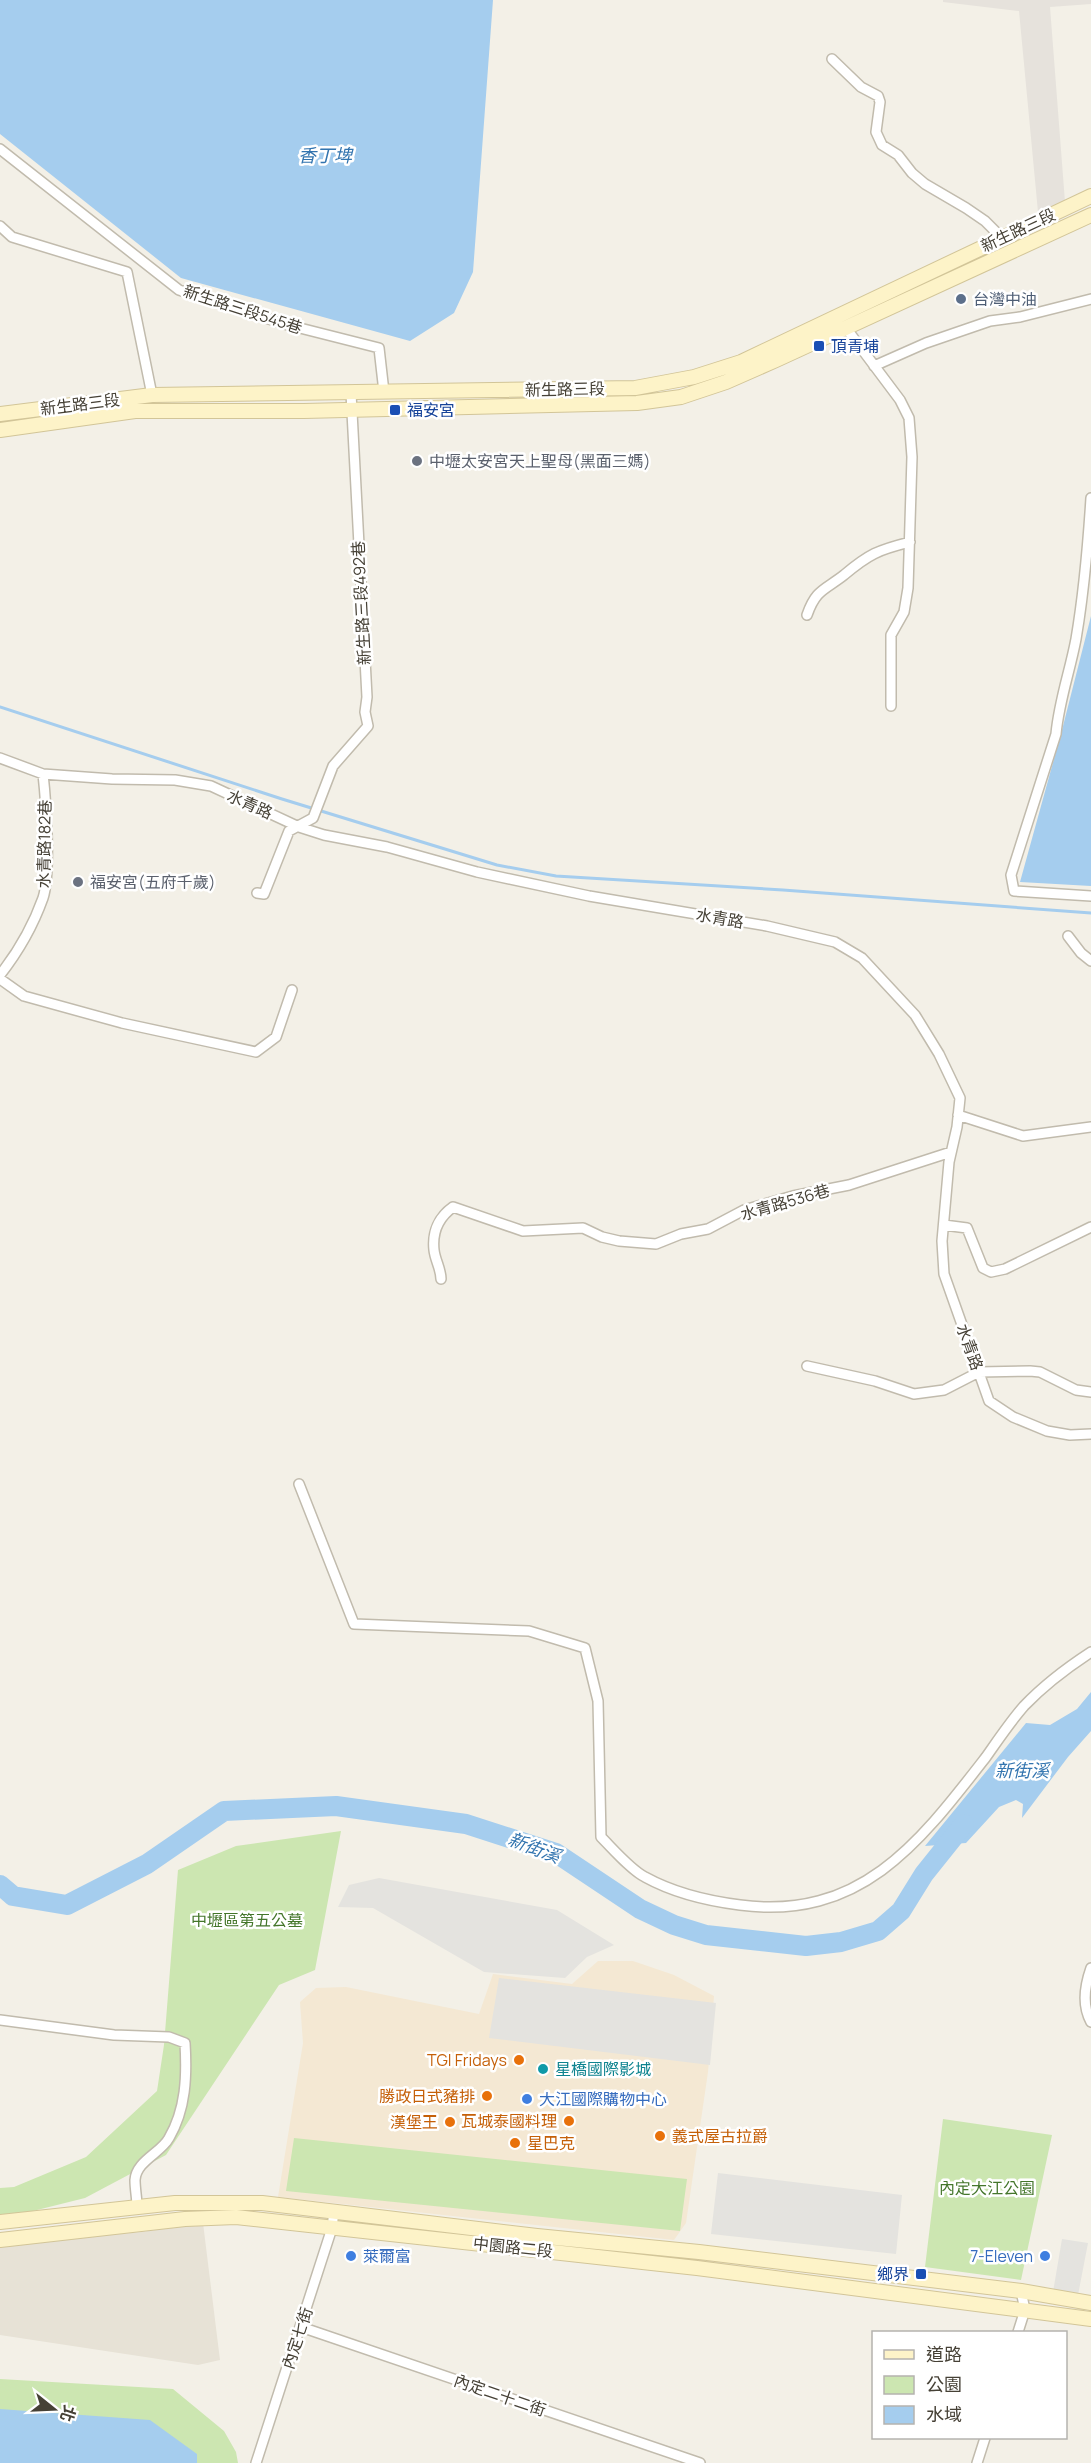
<svg xmlns="http://www.w3.org/2000/svg" width="1091" height="2463" font-family="Manrope,'Noto Sans TC',sans-serif">
<rect width="100%" height="100%" fill="#f3f0e7"/>
<path fill="#e7e2d6" d="M203 2223 220 2360 198 2365 0 2335V2244L142 2232Z"/>
<path fill="#f4e8d3" d="M598 1961H633L674 1975 714 1996 708 2072 686 2223 674 2240 278 2197 303 2043 300 2002 316 1988 346 1987 479 2014 493 1974 572 1984Z"/>
<path fill="#e6e2dc" d="M943 0H1091V4L1050 7 1065 202 1038 212 1019 11 943 2Z"/>
<path fill="#cce6b1" d="M341 1831 315 1970 279 1985 166 2155 85 2198 25 2213 0 2216V2188L14 2187 86 2157 157 2091 164 2045 178 1870 236 1846Z
M943 2119 1052 2135 1021 2280 925 2267Z
M294 2138 687 2179 680 2231 286 2191Z
M0 2379 173 2389 224 2431 236 2452 238 2463H0Z"/>
<path fill="#e4e3df" d="M379 1878 557 1910 614 1945 587 1957 565 1978 484 1972 373 1908 338 1907 349 1885Z
M499 1978 716 2003 710 2065 489 2038Z
M718 2173 902 2195 896 2254 711 2234Z
M1062 2239 1088 2243 1078 2295 1053 2292Z"/>
<path fill="#a5cdee" d="M0 0H493L473 272 454 313 410 341 181 278 0 134Z
M1091 616V886L1020 882 1062 730Z
M1091 1692V1731L1068 1757 1022 1818 1023 1804 1016 1800 999 1807 966 1843 925 1846 1026 1723 1050 1725 1077 1709Z
M0 2409 150 2420 197 2454V2463H0Z"/>
<g fill="none" stroke-linecap="round" stroke-linejoin="round">
<path stroke="#a5cdee" stroke-width="3" d="M0 707 282 799 497 865 556 876 783 890 1091 913"/>
<path stroke="#a5cdee" stroke-width="20" d="M0 1885 13 1896 67 1905 147 1864 224 1811 336 1806 466 1824 556 1853 640 1909 674 1925 706 1935 806 1946 841 1942 878 1931 901 1911 924 1874 964 1824"/>
<g stroke="#c1bbad" stroke-width="12">
<path id="minor" d="M832 59 861 87 878 96 880 102 876 132 882 145 898 155 912 173 925 184 966 208 985 221 1002 238
M0 149 179 290 288 325 379 348 384 392
M0 226 12 237 127 272 152 395
M846 328 900 400 909 418 912 457 908 588 904 612 891 635V706
M874 366 926 343 990 321 1020 317 1091 299
M1091 498C1088 545 1084 592 1076 639 1070 671 1059 701 1056 734L1011 875 1014 891 1091 896
M807 615C816 589 825 590 844 575 869 554 878 550 910 542
M0 758 43 774 112 779 175 780 211 786 299 827 324 835 387 847 477 872 589 896 767 926 835 942 862 958 915 1015 939 1054 960 1098 957 1127 949 1162 942 1241 944 1274 989 1401 1013 1417 1047 1431 1070 1435 1091 1434
M257 893 264 894 289 831 313 818 333 766 368 726 365 712 367 697 351 393
M1068 936 1081 953 1091 961
M0 975C18 952 33 926 43 898 51 874 46 801 43 774
M0 979 24 996 122 1023 256 1052 276 1037 292 990
M958 1115 1023 1136 1091 1127
M944 1225 967 1228 983 1268 991 1272 1005 1269 1091 1227
M441 1279C441 1269 435 1260 434 1250 432 1232 439 1217 453 1207L523 1231 583 1228 602 1237 619 1241 656 1244 681 1234 708 1229 744 1210 793 1196 849 1185 951 1152
M807 1366 875 1381 914 1394 944 1390 979 1372 1030 1371 1040 1372 1076 1390 1091 1392
M299 1484 354 1624 529 1631 585 1648 598 1701 601 1837C613 1849 631 1870 645 1877 674 1893 708 1901 740 1905 861 1921 920 1842 986 1757 998 1740 1010 1722 1024 1706 1043 1686 1068 1667 1091 1652
M1091 1968C1085 1985 1082 2006 1091 2022
M0 2020 114 2035 169 2037 185 2043C187 2076 186 2109 169 2138 161 2153 136 2161 135 2180 135 2189 137 2198 137 2207
M301 2327 700 2463
M1018 2332 1025 2310 1021 2291
M256 2463 332 2228 334 2211
M977 2463 985 2438"/>
</g>
<g stroke="#d2c598" stroke-width="16">
<path id="secondary" d="M0 414 152 395 635 388 694 377 741 362 1091 196
M0 430 135 411H304L637 403 681 397 726 382 776 360 1091 215
M0 2222 175 2203H262L537 2236 699 2252 1021 2291 1091 2303
M0 2240 185 2219 236 2217 697 2268 1091 2319"/>
</g>
<use href="#minor" stroke="#fff" stroke-width="9"/>
<use href="#secondary" stroke="#fdf3c8" stroke-width="14"/>
</g>
<circle fill="#5c6f8a" stroke="#fff" stroke-width="2" cx="961" cy="299" r="6"/>
<g fill="#1a4fb4" stroke="#fff" stroke-width="2">
<rect x="813" y="340" width="12" height="12" rx="3"/>
<rect x="389" y="404" width="12" height="12" rx="3"/>
<rect x="915" y="2268" width="12" height="12" rx="3"/>
</g>
<g fill="#6b7280" stroke="#fff" stroke-width="2">
<circle cx="417" cy="461" r="6"/>
<circle cx="78" cy="882" r="6"/>
</g>
<g fill="#e8710a" stroke="#fff" stroke-width="2">
<circle cx="519" cy="2060" r="6"/>
<circle cx="487" cy="2096" r="6"/>
<circle cx="569" cy="2121" r="6"/>
<circle cx="450" cy="2122" r="6"/>
<circle cx="660" cy="2136" r="6"/>
<circle cx="515" cy="2143" r="6"/>
</g>
<circle fill="#0f9aa8" stroke="#fff" stroke-width="2" cx="543" cy="2069" r="6"/>
<g fill="#3f7fe0" stroke="#fff" stroke-width="2">
<circle cx="527" cy="2099" r="6"/>
<circle cx="351" cy="2256" r="6"/>
<circle cx="1045" cy="2256" r="6"/>
</g>
<g text-anchor="middle" stroke-width="5" stroke-linejoin="round" paint-order="stroke">
<g font-size="16" fill="#464136" stroke="#fff">
<text transform="translate(1018 230) rotate(-25)" y="6">新生路三段</text>
<text transform="translate(243 309) rotate(18)" y="6">新生路三段545巷</text>
<text transform="translate(565 389) rotate(-1)" y="6">新生路三段</text>
<text transform="translate(80 404) rotate(-7)" y="6">新生路三段</text>
<text transform="translate(361 603) rotate(-93)" y="6">新生路三段492巷</text>
<text transform="translate(250 804) rotate(24)" y="6">水青路</text>
<text transform="translate(44 844) rotate(-89)" y="6">水青路182巷</text>
<text transform="translate(720 918) rotate(10)" y="6">水青路</text>
<text transform="translate(785 1202) rotate(-16)" y="6">水青路536巷</text>
<text transform="translate(970 1347) rotate(70)" y="6">水青路</text>
<text transform="translate(513 2247) rotate(6)" y="6">中園路二段</text>
<text transform="translate(297 2338) rotate(-72)" y="6">內定七街</text>
<text transform="translate(500 2395) rotate(19)" y="6">內定二十二街</text>
</g>
<g font-size="16" fill="#4e5e75" stroke="#fff" text-anchor="start">
<text x="973" y="305">台灣中油</text>
</g>
<g font-size="16" fill="#164399" stroke="#fff" text-anchor="start">
<text x="831" y="352">頂青埔</text>
<text x="407" y="416">福安宮</text>
<text x="909" y="2280" text-anchor="end">鄉界</text>
</g>
<g font-size="16" fill="#5b616d" stroke="#fff" text-anchor="start">
<text x="429" y="467">中壢太安宮天上聖母(黑面三媽)</text>
<text x="90" y="888">福安宮(五府千歲)</text>
</g>
<g font-size="16" fill="#44762b" stroke="#fff">
<text x="247" y="1926">中壢區第五公墓</text>
<text x="987" y="2194">內定大江公園</text>
</g>
<g font-size="16" fill="#c56008" stroke="#fff" text-anchor="end">
<text x="507" y="2066">TGI Fridays</text>
<text x="475" y="2102">勝政日式豬排</text>
<text x="557" y="2127">瓦城泰國料理</text>
<text x="438" y="2128">漢堡王</text>
<text x="672" y="2142" text-anchor="start">義式屋古拉爵</text>
<text x="527" y="2149" text-anchor="start">星巴克</text>
</g>
<g font-size="16" fill="#0d838f" stroke="#fff" text-anchor="start">
<text x="555" y="2075">星橋國際影城</text>
</g>
<g font-size="16" fill="#366cbe" stroke="#fff" text-anchor="start">
<text x="539" y="2105">大江國際購物中心</text>
<text x="363" y="2262">萊爾富</text>
<text x="1033" y="2262" text-anchor="end">7-Eleven</text>
</g>
<g font-size="18" font-style="italic" fill="#3274af" stroke="#fff">
<text x="325" y="162">香丁埤</text>
<text x="1022" y="1777">新街溪</text>
<text transform="translate(534 1848) rotate(21)" y="6">新街溪</text>
</g>
</g>
<rect x="872" y="2331" width="195" height="108" fill="#ffffff" stroke="#b5b3af" stroke-width="1.5"/>
<rect x="884" y="2350" width="30" height="9" fill="#fdf3c8" stroke="#b5b3af" stroke-width="1.5"/>
<text x="926" y="2361" font-size="18" fill="#464136">道路</text>
<rect x="884" y="2376" width="30" height="18" fill="#cce6b1" stroke="#b5b3af" stroke-width="1.5"/>
<text x="926" y="2391" font-size="18" fill="#464136">公園</text>
<rect x="884" y="2406" width="30" height="18" fill="#a5cdee" stroke="#b5b3af" stroke-width="1.5"/>
<text x="926" y="2421" font-size="18" fill="#464136">水域</text>
<g transform="translate(54 2409) rotate(108)" stroke="#ffffff" stroke-width="4.5" paint-order="stroke">
<path d="M0-4.5L10 22L0 15L-10 22Z" fill="#464136"/>
<text y="-9" font-size="16" font-weight="bold" text-anchor="middle" fill="#464136">北</text>
</g>
</svg>
